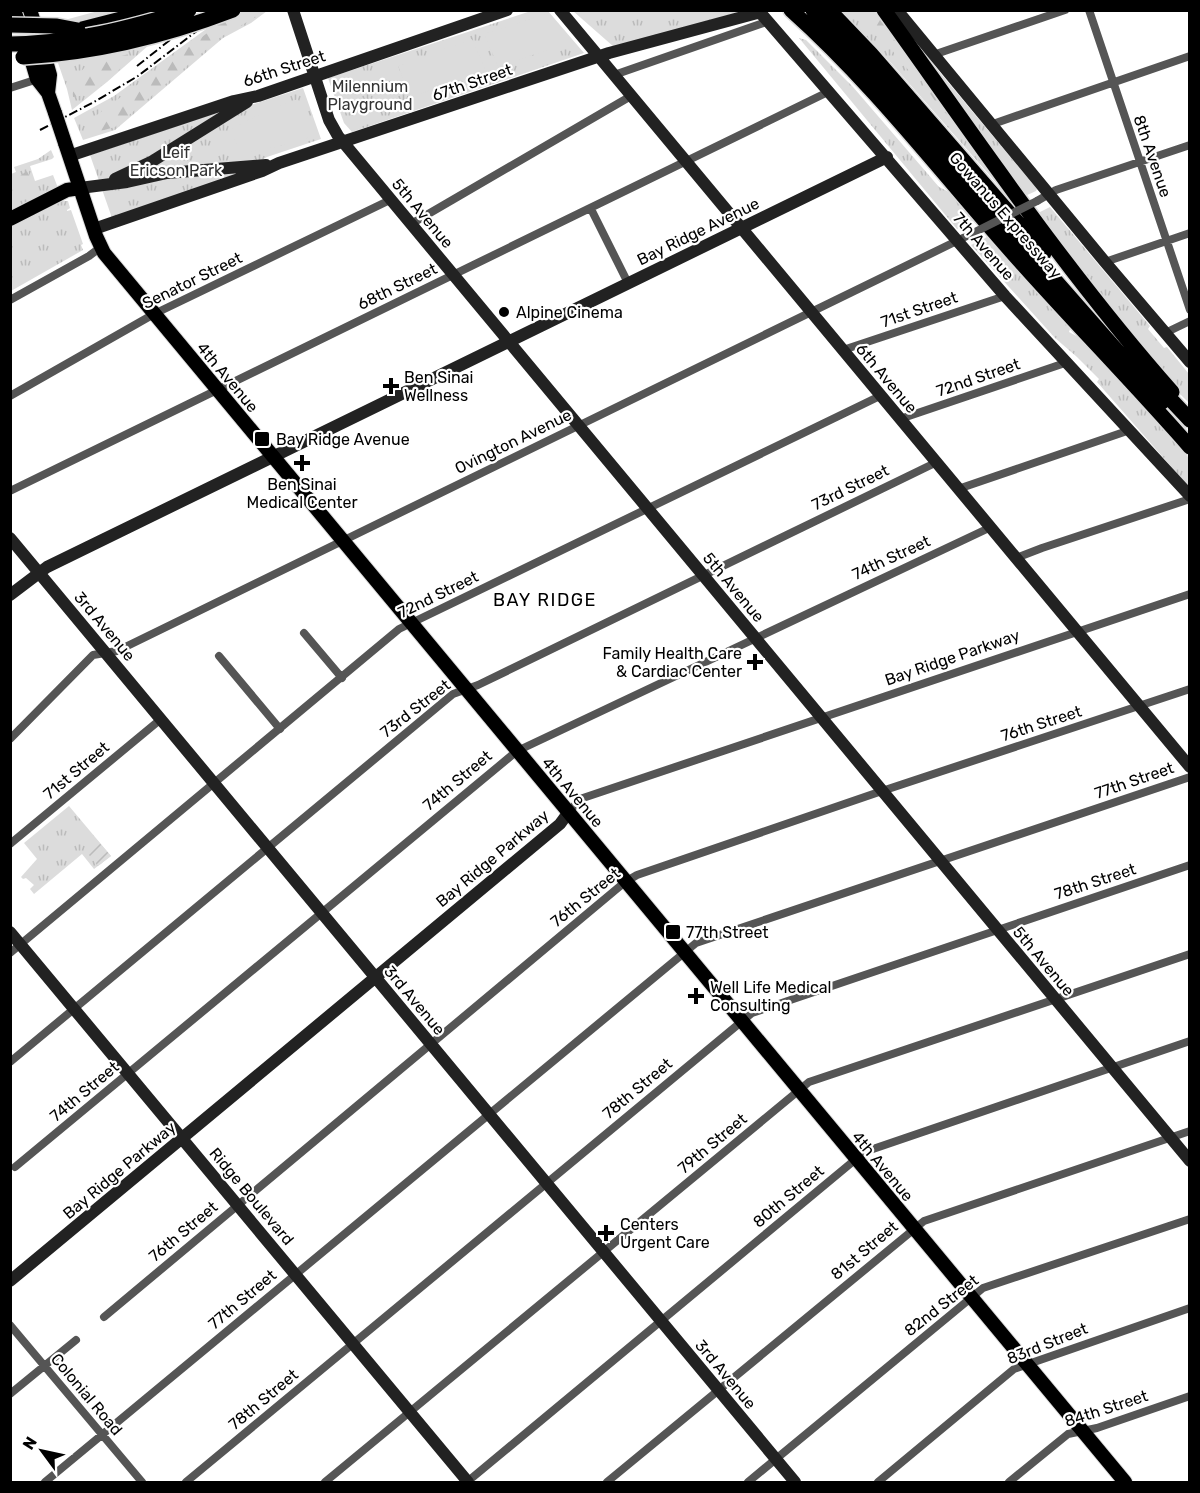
<svg xmlns="http://www.w3.org/2000/svg" width="1200" height="1493" font-family="Rubik,sans-serif">
<defs>
<pattern id="grass-tufts" width="24" height="20" patternUnits="userSpaceOnUse" patternTransform="scale(1.5)"><rect width="24" height="20" fill="#dcdcdc"/><path d="M3 7l-1-3M5 7V3M7 7l1-3M15 17l-1-3M17 17v-4M19 17l1-3" fill="none" stroke="#bbb"/></pattern>
<pattern id="forest-firs" width="22" height="20" patternUnits="userSpaceOnUse" patternTransform="scale(1.5)"><rect width="22" height="20" fill="#dcdcdc"/><path d="M5 1l3.5 6h-7zM16 11l3.5 6h-7z" fill="#bbb"/></pattern>
<pattern id="garden-furrows" width="10" height="10" patternUnits="userSpaceOnUse" patternTransform="scale(1.5)"><rect width="10" height="10" fill="#dcdcdc"/><path d="M-1 1l2-2M0 10L10 0M9 11l2-2" fill="none" stroke="#bbb"/></pattern>
</defs>
<rect width="100%" height="100%" fill="#fff"/>
<path fill="url(#grass-tufts)" d="M739 10 740 12 614 47 573 11Z
M98 11H156L93 29 61 21Z
M231 11H267L251 23 223 38 115 130 83 140 74 118 114 96Z
M531 11H548L584 53 352 132 344 123 328 78Z
M841 11H881L1013 202 892 64Z
M47 31 67 44 158 37 107 82 72 110 67 89Z
M799 38 806 40 853 87 939 187 949 192 974 221 957 229Z
M917 45 1037 189 1036 191 1025 196Z
M303 88 321 139 267 157 231 177 112 218 90 155 206 116 254 104Z
M51 150 54 157 52 159 30 166 35 181 53 175 63 201H68L70 208 67 210V211L71 210 83 244 81 245 83 250 11 291 10 180 12 179 11 174 16 172 14 167 38 159Z
M1050 207 1150 326 1148 329 1164 348 1167 347 1189 374V403L1161 375 1038 213Z
M987 237 1070 329 1069 332 1082 339 1130 390 1189 458V487L1097 382 1099 379 1077 357 1055 338 971 245Z
M69 806 111 856 94 869 82 854 34 894 30 889 34 885 26 878 23 879 21 877 37 859 24 843Z"/>
<path fill="url(#forest-firs)" d="M237 11H262L258 16 222 36 115 127 86 135 84 131 86 124 98 114Z
M855 11H875L920 75 940 96 955 122 939 107 921 80 910 72 891 49 857 16Z
M129 54C122 73 93 96 73 97L72 81 87 65Z
M28 170 31 180 28 186 11 193V183Z"/>
<path fill="url(#garden-furrows)" d="M97 840 111 856 98 866 85 850Z"/>
<path fill="#dcdcdc" d="M545 14 561 46 498 66 484 34Z
M472 39 486 71 411 97 398 66Z
M298 99 311 137 280 146 240 154 231 129 268 110Z"/>
<g fill="none" stroke-linecap="round" stroke-linejoin="round">
<g stroke="#dbdbdb" stroke-width="16">
<path id="primary" d="M14 10 19 24
M30 10 35 25
M46 61 50 75 48 93
M32 62 37 79 48 93 55 113
M65 143 96 236 104 253 1125 1482
M10 219 67 190 80 188"/>
</g>
<g stroke="#dbdbdb" stroke-width="18">
<path id="highway" d="M791 10C876 86 942 174 1018 259 1074 322 1134 383 1190 447
M813 10 865 64 1162 402
M829 10 871 54 1044 253
M884 10C977 140 1066 272 1172 392
M78 30 156 10
M1159 387 1190 420"/>
</g>
<path stroke="#555" stroke-width="8" d="M1089 10 1190 310
M933 55 1065 10
M614 75 769 21
M10 88 41 78
M990 125 1190 56
M1037 201 1056 190 1190 145
M591 209 628 283
M411 224 631 96
M1105 262 1190 233
M10 300 89 256 101 247
M1165 333 1190 321
M843 350 1005 296
M10 396 154 314 390 200
M900 419 1065 363
M958 489 1130 430
M10 491 830 91
M1016 558 1042 548 1190 499
M304 633 342 678
M219 656 280 729
M10 739 93 655 117 651 969 235
M568 813 580 799 1190 594
M10 844 161 719
M10 953 399 629 880 396
M10 1062 453 694 478 685 935 463
M15 1167 517 751 989 528
M104 1317 625 882 637 875 882 791 1190 689
M10 1325 142 1482
M10 1394 76 1340
M45 1482 696 943 1190 777
M186 1482 752 1013 1190 865
M325 1482 809 1082 1190 954
M467 1482 856 1159 870 1150 1190 1041
M607 1482 924 1221 1190 1131
M748 1482 983 1288 1190 1219
M878 1482 1014 1369 1190 1308
M1009 1482 1068 1434 1097 1428 1190 1396"/>
<path stroke="#222" stroke-width="12" d="M293 10 329 120 338 136 1190 1161
M560 10 1190 767
M758 10 1005 296 1190 496
M897 10 1105 262 1190 362
M69 156 234 101 258 96 507 10
M115 179 151 162 247 102
M80 188 127 182 167 173 266 165
M94 229 262 171 279 163 609 53 761 12
M10 538 795 1482
M10 595 47 567 887 157
M10 932 468 1482
M10 1281 560 824 568 813"/>
<use href="#primary" stroke="#000" stroke-width="14"/>
<use href="#highway" stroke="#000" stroke-width="15"/>
<path stroke="#000" stroke-width="2" stroke-dasharray="9 3 1.5 3" stroke-linecap="butt" d="M138 25 161 10
M142 37 181 10
M137 66 208 10
M40 130 94 102 138 76 224 10"/>
<g stroke="#dbdbdb" stroke-width="16" stroke-linecap="butt">
<path id="primary-bridge" d="M55 113 65 143"/>
</g>
<g stroke="#dbdbdb" stroke-width="18" stroke-linecap="butt">
<path id="highway-bridge" d="M10 25 57 26 78 30
M10 44C73 43 130 28 189 10
M23 57C95 53 165 36 233 10"/>
</g>
<path stroke="#555" stroke-width="8" d="M969 235 1037 201"/>
<use href="#primary-bridge" stroke="#000" stroke-width="14"/>
<use href="#highway-bridge" stroke="#000" stroke-width="15"/>
</g>
<g fill="#000" stroke="#fff" stroke-width="2">
<circle cx="504" cy="312" r="6"/>
<path d="M388 377h6v6h6v6h-6v6h-6v-6h-6v-6h6z"/>
<rect x="254" y="431" width="16" height="16" rx="3"/>
<path d="M299 454h6v6h6v6h-6v6h-6v-6h-6v-6h6z"/>
<path d="M752 653h6v6h6v6h-6v6h-6v-6h-6v-6h6z"/>
<rect x="665" y="924" width="16" height="16" rx="3"/>
<path d="M693 987h6v6h6v6h-6v6h-6v-6h-6v-6h6z"/>
<path d="M603 1224h6v6h6v6h-6v6h-6v-6h-6v-6h6z"/>
</g>
<g text-anchor="middle" stroke-width="4.5" stroke-linejoin="round" paint-order="stroke">
<g font-size="16" fill="#000" stroke="#fff">
<text transform="translate(284 68) rotate(-18)" y="6">66th Street</text>
<text transform="translate(472 82) rotate(-19)" y="6">67th Street</text>
<text transform="translate(1153 156) rotate(71)" y="6">8th Avenue</text>
<text transform="translate(423 213) rotate(50)" y="6">5th Avenue</text>
<text transform="translate(1006 215) rotate(49)" y="6">Gowanus Expressway</text>
<text transform="translate(698 231) rotate(-26)" y="6">Bay Ridge Avenue</text>
<text transform="translate(984 246) rotate(49)" y="6">7th Avenue</text>
<text transform="translate(192 280) rotate(-26)" y="6">Senator Street</text>
<text transform="translate(397 286) rotate(-26)" y="6">68th Street</text>
<text transform="translate(919 309) rotate(-19)" y="6">71st Street</text>
<text transform="translate(228 377) rotate(50)" y="6">4th Avenue</text>
<text transform="translate(978 377) rotate(-19)" y="6">72nd Street</text>
<text transform="translate(887 378) rotate(50)" y="6">6th Avenue</text>
<text transform="translate(513 441) rotate(-26)" y="6">Ovington Avenue</text>
<text transform="translate(850 487) rotate(-26)" y="6">73rd Street</text>
<text transform="translate(891 557) rotate(-25)" y="6">74th Street</text>
<text transform="translate(734 587) rotate(50)" y="6">5th Avenue</text>
<text transform="translate(438 594) rotate(-26)" y="6">72nd Street</text>
<text transform="translate(105 626) rotate(50)" y="6">3rd Avenue</text>
<text transform="translate(952 657) rotate(-19)" y="6">Bay Ridge Parkway</text>
<text transform="translate(415 708) rotate(-38)" y="6">73rd Street</text>
<text transform="translate(1041 723) rotate(-18)" y="6">76th Street</text>
<text transform="translate(76 770) rotate(-40)" y="6">71st Street</text>
<text transform="translate(457 780) rotate(-40)" y="6">74th Street</text>
<text transform="translate(1134 780) rotate(-19)" y="6">77th Street</text>
<text transform="translate(573 792) rotate(50)" y="6">4th Avenue</text>
<text transform="translate(492 858) rotate(-40)" y="6">Bay Ridge Parkway</text>
<text transform="translate(1095 881) rotate(-18)" y="6">78th Street</text>
<text transform="translate(585 897) rotate(-39)" y="6">76th Street</text>
<text transform="translate(1044 961) rotate(50)" y="6">5th Avenue</text>
<text transform="translate(415 1000) rotate(50)" y="6">3rd Avenue</text>
<text transform="translate(637 1088) rotate(-40)" y="6">78th Street</text>
<text transform="translate(84 1091) rotate(-40)" y="6">74th Street</text>
<text transform="translate(712 1143) rotate(-40)" y="6">79th Street</text>
<text transform="translate(883 1166) rotate(50)" y="6">4th Avenue</text>
<text transform="translate(119 1170) rotate(-40)" y="6">Bay Ridge Parkway</text>
<text transform="translate(252 1196) rotate(50)" y="6">Ridge Boulevard</text>
<text transform="translate(788 1196) rotate(-40)" y="6">80th Street</text>
<text transform="translate(183 1231) rotate(-40)" y="6">76th Street</text>
<text transform="translate(864 1250) rotate(-40)" y="6">81st Street</text>
<text transform="translate(242 1299) rotate(-40)" y="6">77th Street</text>
<text transform="translate(941 1305) rotate(-38)" y="6">82nd Street</text>
<text transform="translate(1047 1343) rotate(-22)" y="6">83rd Street</text>
<text transform="translate(726 1374) rotate(50)" y="6">3rd Avenue</text>
<text transform="translate(87 1394) rotate(50)" y="6">Colonial Road</text>
<text transform="translate(263 1399) rotate(-40)" y="6">78th Street</text>
<text transform="translate(1106 1408) rotate(-18)" y="6">84th Street</text>
</g>
<g font-size="16" fill="#333" stroke="#fff">
<text x="370" y="92">Milennium<tspan x="370" dy="18">Playground</tspan></text>
<text x="176" y="158">Leif<tspan x="176" dy="18">Ericson Park</tspan></text>
</g>
<g font-size="16" fill="#000" stroke="#fff" text-anchor="start">
<text x="516" y="318">Alpine Cinema</text>
<text x="404" y="383">Ben Sinai<tspan x="404" dy="18">Wellness</tspan></text>
<text x="276" y="445">Bay Ridge Avenue</text>
<text x="302" y="490" text-anchor="middle">Ben Sinai<tspan x="302" dy="18">Medical Center</tspan></text>
<text x="742" y="659" text-anchor="end">Family Health Care<tspan x="742" dy="18">&amp; Cardiac Center</tspan></text>
<text x="686" y="938">77th Street</text>
<text x="710" y="993">Well Life Medical<tspan x="710" dy="18">Consulting</tspan></text>
<text x="620" y="1230">Centers<tspan x="620" dy="18">Urgent Care</tspan></text>
</g>
<g font-size="18" letter-spacing="1.5" fill="#000" stroke="#fff">
<text x="545" y="606">BAY RIDGE</text>
</g>
</g>
<rect width="1200" height="1493" fill="none" stroke="#000000" stroke-width="24"/>
<g transform="translate(42 1451) rotate(303)" stroke="#ffffff" stroke-width="4.5" paint-order="stroke">
<path d="M0-4.5L10 22L0 15L-10 22Z" fill="#000000"/>
<text y="-9" font-size="16" font-weight="bold" text-anchor="middle" fill="#000000">N</text>
</g>
</svg>
